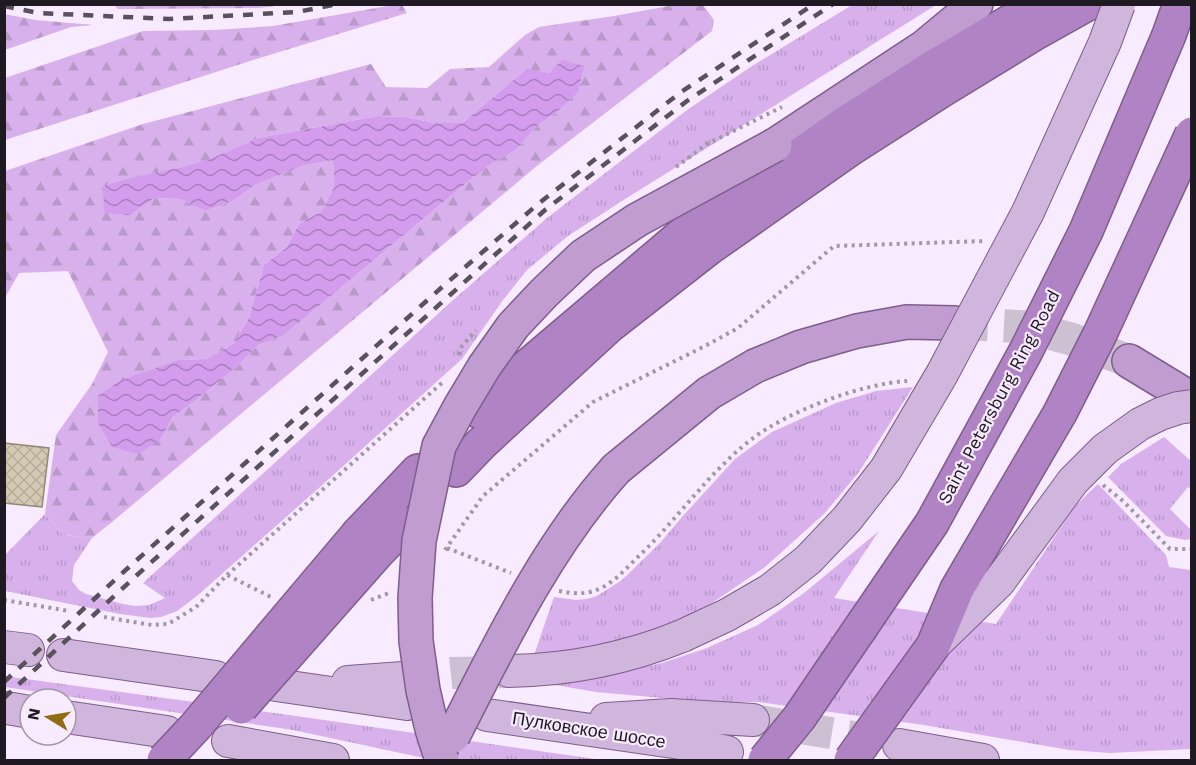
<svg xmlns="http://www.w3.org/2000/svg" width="1196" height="765" font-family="'Work Sans',sans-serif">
<defs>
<pattern id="grass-tufts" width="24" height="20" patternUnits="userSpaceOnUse" patternTransform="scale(1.5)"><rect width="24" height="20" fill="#d8b1ec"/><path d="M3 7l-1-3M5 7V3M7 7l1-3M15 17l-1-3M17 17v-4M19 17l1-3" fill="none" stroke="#b998ca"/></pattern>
<pattern id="forest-firs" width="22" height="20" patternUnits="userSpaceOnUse" patternTransform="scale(1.5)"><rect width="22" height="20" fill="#d8b1ec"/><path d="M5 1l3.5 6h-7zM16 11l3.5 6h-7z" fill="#b998ca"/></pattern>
<pattern id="water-waves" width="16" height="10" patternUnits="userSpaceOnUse" patternTransform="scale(1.5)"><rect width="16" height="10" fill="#d39ced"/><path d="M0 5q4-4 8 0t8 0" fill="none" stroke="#ab7ec0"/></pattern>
<pattern id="building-cross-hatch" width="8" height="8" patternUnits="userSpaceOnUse" patternTransform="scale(1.5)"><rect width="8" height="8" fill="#d4c9b3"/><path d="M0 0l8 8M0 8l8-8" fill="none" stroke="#b6ac9a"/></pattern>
</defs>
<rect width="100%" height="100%" fill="#f8eaff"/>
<path fill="url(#grass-tufts)" d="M852 5H936L622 201 568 236 527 270 503 300 462 359 320 487 198 595 177 611 161 617 151 618 120 614 5 591 4 556 45 514 64 535 92 538 74 565 72 581 79 590 86 594 123 604 135 606 149 605 165 598 143 583 452 301 547 218 687 110 752 66Z
M913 387 859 472 824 514 765 567 703 609 667 626 622 644 533 658 554 597 576 600 587 599 597 596 622 580 660 543 682 517 735 459 772 432 836 403 876 391Z
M1164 437 1191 461V489L1188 487 1170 509 1191 530V539L1185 540 1166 536 1108 477 1121 464Z
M1098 484 1166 555 1169 567 1191 570V749L1110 753 1069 750 924 725 759 702H720L673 699 596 692 555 685V680L598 676 662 663 707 648 758 625 804 593 879 531 834 598 996 624 1075 506Z
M4 676 296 716 602 760H433L293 730 5 687Z"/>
<path fill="url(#forest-firs)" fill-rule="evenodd" d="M399 4 402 5 407 13 247 62 5 140V78L143 31 214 30 273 26Z
M114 5H284L259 8 118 9Z
M682 5H703L714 20 712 31 538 165 112 522 92 538 64 535 45 514 56 435 92 384 108 352 68 271 19 273 6 296V338L5 340V171L143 124 371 64 386 87 427 88 450 69 489 67 525 35 539 27 614 16 669 6ZM526 70 549 73 559 110 536 127 516 150 492 163 471 179 283 336 258 345 240 364 195 401 173 417 160 440 179 360 207 359 234 343 249 318 264 265 286 248 299 224 322 211 334 187 333 160 305 165 255 185 233 201 205 211 180 199 153 198 103 186 128 178 183 167 211 159 258 138 378 116 407 117 434 123H462Z
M4 14 36 20 93 25 71 27 5 50Z"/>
<path fill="url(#water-waves)" d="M562 60 584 66 578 92 559 110 536 127 516 150 492 163 471 179 283 336 258 345 240 364 195 401 173 417 160 440 138 454 112 447 98 423V396L121 380 179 360 207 359 234 343 249 318 264 265 286 248 299 224 322 211 334 187 333 160 305 165 255 185 233 201 205 211 180 199 154 198 130 215 104 213 103 186 128 178 182 167 210 159 258 138 378 116 407 117 434 123H462L527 69 549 73Z"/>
<path fill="url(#building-cross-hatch)" stroke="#938874" stroke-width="1.5" d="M4 443 49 448 42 507 4 503Z"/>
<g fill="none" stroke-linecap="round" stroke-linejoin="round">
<path stroke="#cdc0d3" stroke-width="32" stroke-dasharray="32 16" stroke-linecap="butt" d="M403 678 452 673 508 672
M753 720 889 743"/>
<path stroke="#cdc0d3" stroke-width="33" stroke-dasharray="33 16" stroke-linecap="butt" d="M955 323 1026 327 1071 339 1129 361"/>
<g stroke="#7d5e8c" stroke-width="34">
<path id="primary" d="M4 647 28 650
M63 655 216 677
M509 671C568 670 628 658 682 636
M348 682 403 678
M276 685 407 704
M7 708 30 712
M487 715 687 744 727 752
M66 717 167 732
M606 719 671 715 753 720
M228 741 333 760
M899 745 983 760"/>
</g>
<g stroke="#7d5e8c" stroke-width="36">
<path id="trunk" d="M775 145 924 47 976 4
M1129 361 1180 392
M616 469 709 393 755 366 801 347 857 331 907 322 955 323"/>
</g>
<g stroke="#7d5e8c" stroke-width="36">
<path id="motorway" d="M478 411 524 369 683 234 767 178 841 126 930 69 1040 4
M456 470 482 443 609 326 709 248 853 147 942 90 1037 32 1087 4
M358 534 418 471
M377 553 405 524"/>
</g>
<path stroke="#a197a6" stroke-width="4" stroke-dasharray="3 4.5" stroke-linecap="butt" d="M676 167 707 144 782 107
M1190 238H1192
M459 355 462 346 476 330
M1103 485 1123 501 1170 549H1192
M447 548 511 573
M445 550 483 496 593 402 705 346 738 328 834 246 986 241
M227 575 443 382
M559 591C575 594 588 595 603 587 618 579 629 565 641 554 679 517 710 471 752 439 788 411 863 383 908 381
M4 600 69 611
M371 600 389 593
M104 617 152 625 168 624 196 607 227 575 271 597"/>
<use href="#primary" stroke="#d0b5dc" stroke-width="32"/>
<use href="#trunk" stroke="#c09cd0" stroke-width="33"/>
<use href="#motorway" stroke="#b083c5" stroke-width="33"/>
<path stroke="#59515c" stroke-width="4.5" stroke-dasharray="10 10" stroke-linecap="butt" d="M4 6 38 13 169 19 297 12 338 4
M4 682 129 567 441 288 538 204 681 92 814 4
M4 698 137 575 545 210 687 101 833 4"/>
<g stroke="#7d5e8c" stroke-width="34" stroke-linecap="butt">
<path id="primary-bridge" d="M682 636 727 615 770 590 808 560 847 519 886 469 942 374 1028 212 1105 42 1119 4
M933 646 999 582 1073 481 1105 449 1140 424 1160 414 1178 408 1192 406"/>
</g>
<g stroke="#7d5e8c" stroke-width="36" stroke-linecap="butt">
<path id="trunk-bridge" d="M453 736C500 644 546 547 616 469
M442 760 432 729 423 690 416 641 415 598 419 541 439 446 460 407 484 367 513 326 544 293 583 256 637 220 775 145"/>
</g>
<g stroke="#7d5e8c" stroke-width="36" stroke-linecap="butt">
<path id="motorway-bridge" d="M241 707 377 553
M164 760 195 727 358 534
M765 760 799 718 932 523 1026 351 1086 231 1169 35 1180 4
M851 760 933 646 957 589 1060 413 1100 334 1192 134"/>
</g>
<use href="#primary-bridge" stroke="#d0b5dc" stroke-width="32"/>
<use href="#trunk-bridge" stroke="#c09cd0" stroke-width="33"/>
<use href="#motorway-bridge" stroke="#b083c5" stroke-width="33"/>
</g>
<g text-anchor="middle" stroke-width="4.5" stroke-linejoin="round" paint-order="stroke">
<g font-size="18" fill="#1f1a21" stroke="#f8eaff">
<text transform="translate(999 397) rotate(-62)" y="6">Saint Petersburg Ring Road</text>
<text transform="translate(589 730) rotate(9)" y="6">Пулковское шоссе</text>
</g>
</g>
<rect width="1196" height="765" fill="none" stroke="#1f1a21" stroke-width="12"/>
<g transform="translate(48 717) rotate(281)"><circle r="28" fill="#f8eaff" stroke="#a197a6" stroke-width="1.5"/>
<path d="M0-4.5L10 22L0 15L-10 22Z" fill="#906b10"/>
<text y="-9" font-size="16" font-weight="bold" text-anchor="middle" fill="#1f1a21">N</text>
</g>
</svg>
